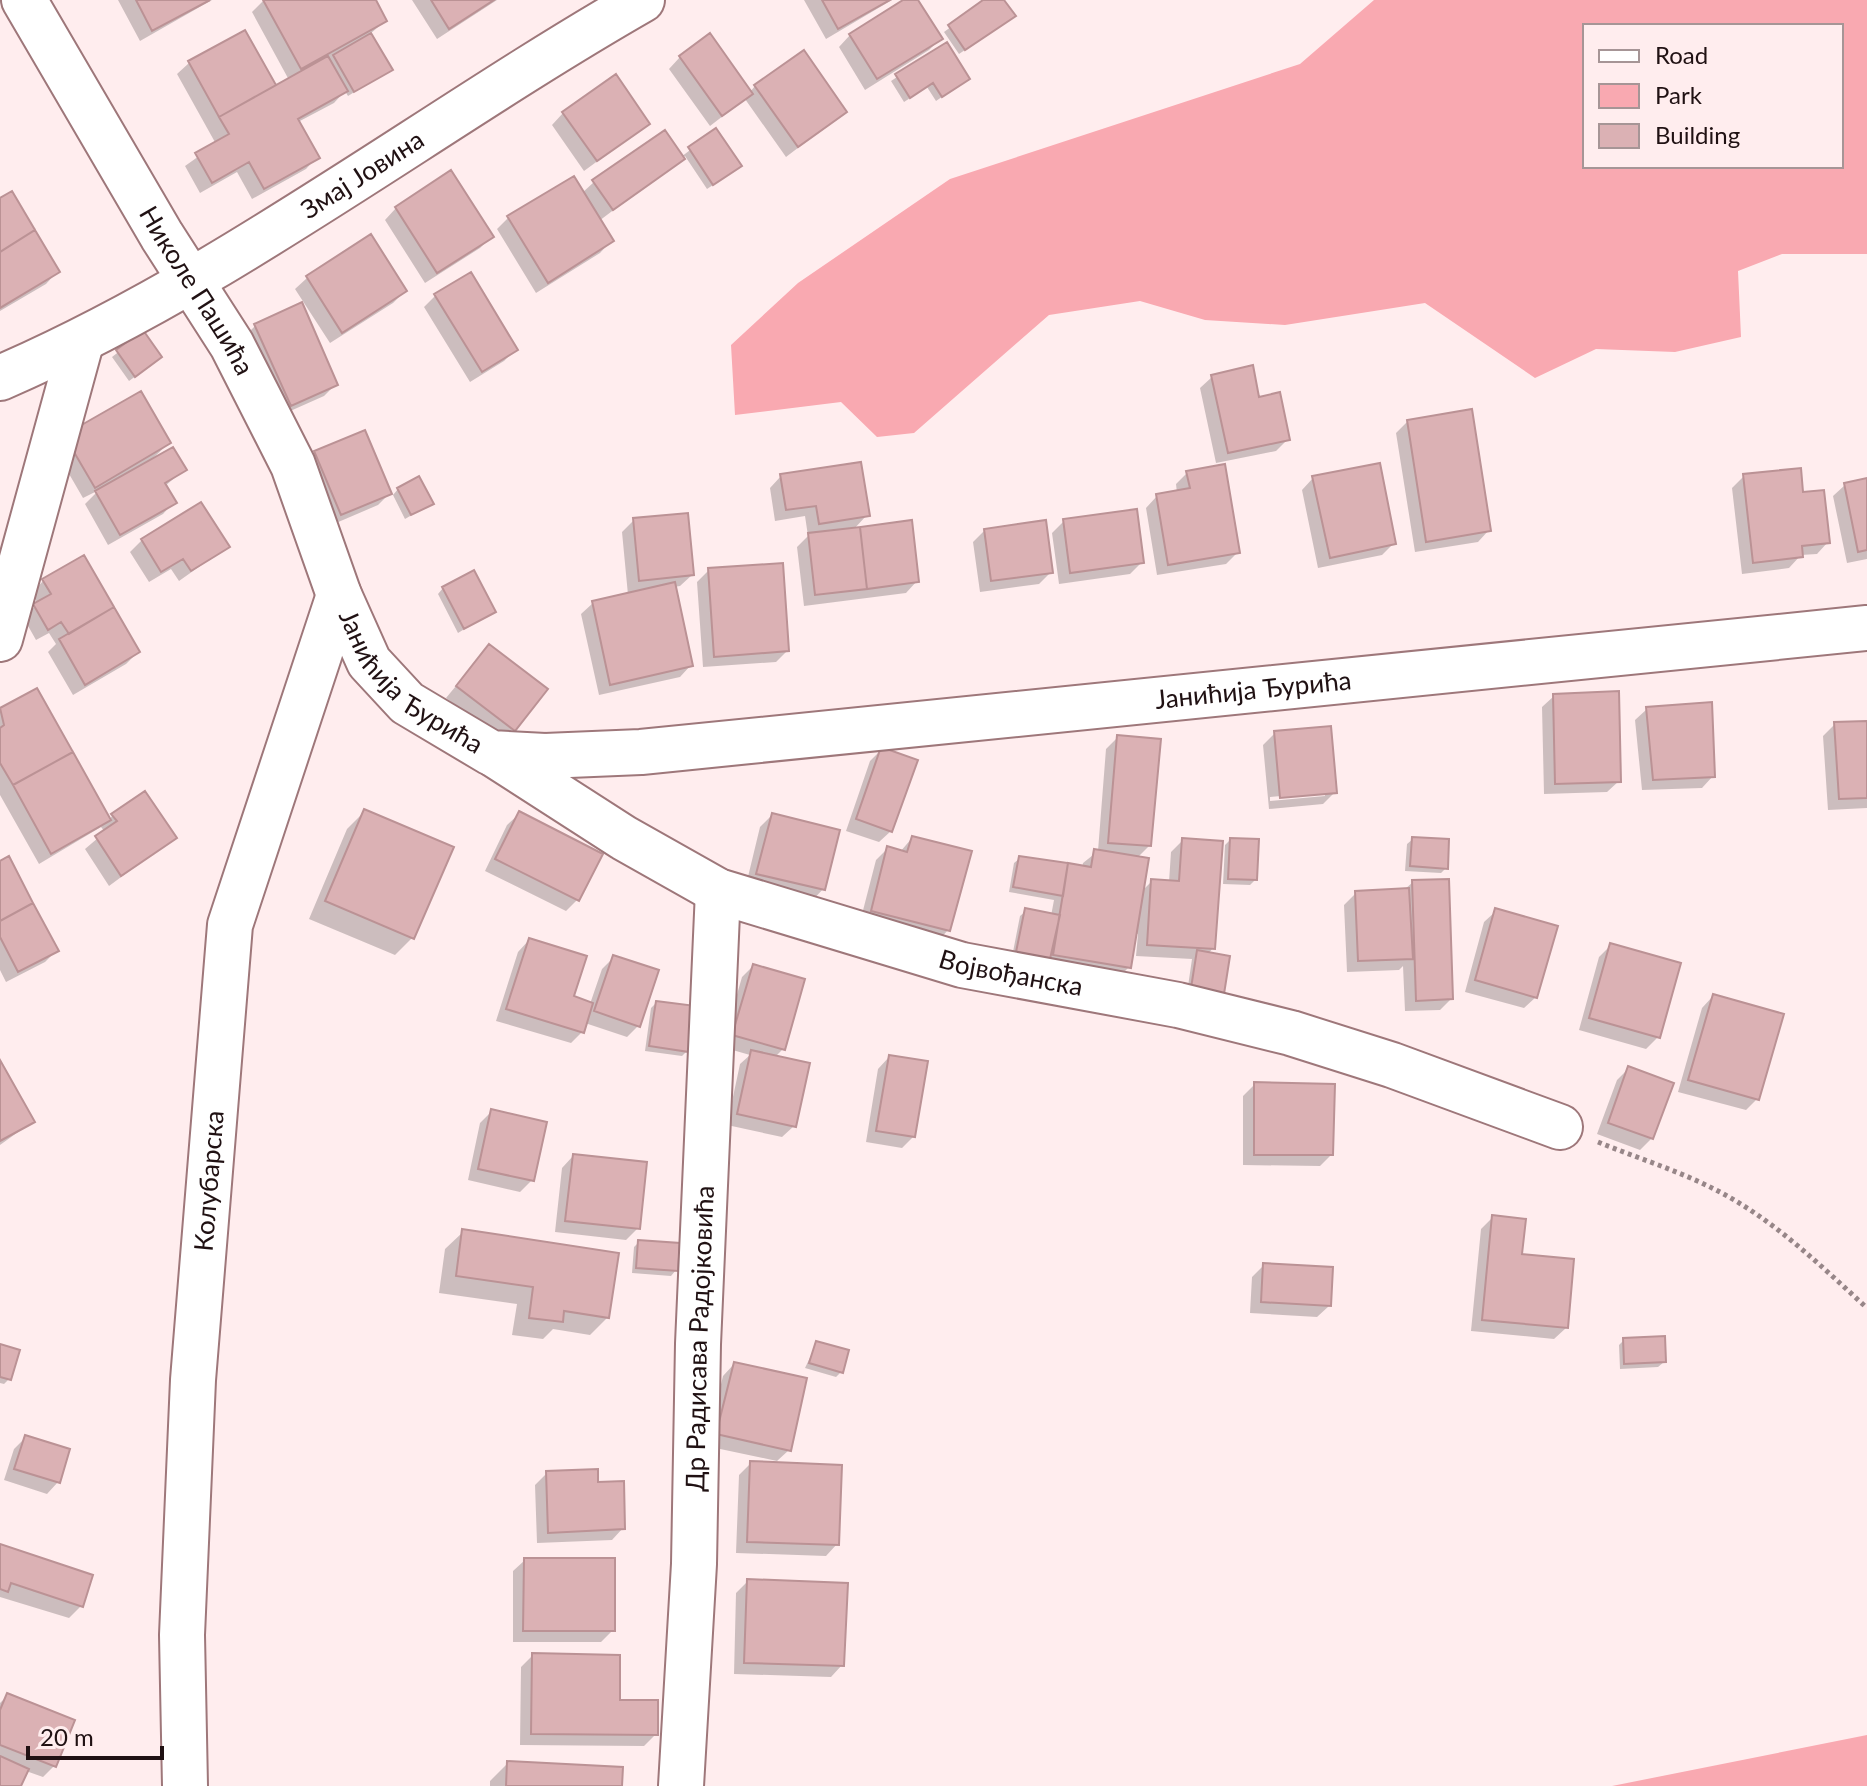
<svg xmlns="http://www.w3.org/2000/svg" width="1867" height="1786" font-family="Lato,sans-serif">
<rect width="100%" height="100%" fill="#ffedee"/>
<path fill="#f9a9b1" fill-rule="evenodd" d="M1374 0H1867V254H1782L1738 271 1741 337 1675 352 1596 349 1535 378 1425 303 1285 325 1205 320 1140 301 1049 315 914 433 877 437 841 402 735 415 731 345 798 283 950 179 1300 64ZM1841 26V166H1585V26Z
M1867 1735V1786H1612Z"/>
<path fill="#0003" fill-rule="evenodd" d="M118 0H212L140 41Z
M264 0H374L385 21 370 34 390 70 348 96 345 91 334 103 298 122 317 157 306 169 252 199 237 172 200 193 185 166 216 144 177 74 189 63 244 33 275 88 289 80 252 12Z
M412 0H497L437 39Z
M804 0H892L826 39Z
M907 0H916L941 38 929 50 865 90 839 47 850 35Z
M987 0H1002L1008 21 959 54 944 32Z
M946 45 968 79 936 101 927 87 904 102 891 81Z
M680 57 750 92 755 86 845 112 786 157 745 99 710 126 669 69Z
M563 113 648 124 584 171 552 125Z
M715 131 734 171 707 189 685 156 599 221 611 241 600 253 536 293 497 229 508 218 582 193 594 182 681 157Z
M0 201 57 272 46 284 0 311Z
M396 208 492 236 480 248 425 283 385 220Z
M370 237 405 291 393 303 330 343 295 289 307 278Z
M435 296 515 350 504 361 470 382 424 307Z
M256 325 336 384 324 396 279 416 244 337Z
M143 333 155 362 129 381 112 357Z
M1212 377 1258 400 1288 439 1276 451 1216 463 1200 388Z
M1408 421 1489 530 1478 542 1415 552 1396 433Z
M169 443 151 460 184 470 165 486 174 502 163 514 108 545 85 504 99 490 83 498 54 448Z
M315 453 389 494 378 505 329 526 303 464Z
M1187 473 1238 552 1226 564 1157 575 1146 508 1157 496 1177 493 1176 484Z
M781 476 867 515 853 530 917 581 906 593 804 606 797 547 808 536 805 516 775 521 770 488Z
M1744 476 1802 494 1828 542 1817 554 1801 555 1789 568 1742 574 1732 488Z
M1313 478 1394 543 1382 555 1318 568 1302 490Z
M1867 480V559L1847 563 1833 496 1845 485Z
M398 489 431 504 405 519 393 495Z
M634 520 692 575 680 586 674 587 691 665 680 677 599 695 581 614 593 603 628 595 622 532Z
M1064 521 1142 562 1130 574 1059 584 1052 533Z
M985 530 1051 572 1039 584 980 592 973 542Z
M142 540 227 547 179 581 171 569 149 582 130 552Z
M709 570 787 651 776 662 703 667 697 582Z
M43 581 138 652 126 664 73 695 48 652 56 644 49 633 36 640 23 617 38 604 32 593Z
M443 588 494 611 458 633 438 594Z
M489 646 545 690 502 741 446 698Z
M36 691 109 820 113 815 174 838 109 886 85 849 105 832 101 827 39 864 0 795V710Z
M1554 696 1619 781 1607 792 1544 794 1542 707Z
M1647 709 1713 776 1702 788 1642 790 1635 720Z
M1867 723V808L1828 810 1823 736 1835 724Z
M1275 733 1335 792 1323 804 1269 809 1263 745ZM1325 792V796L1270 801V797Z
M1118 737 1150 845 1137 858 1141 892 1152 881 1169 882 1171 852 1183 840 1213 948 1208 954 1228 957 1187 993 1192 959 1136 956 1138 934 1135 933 1129 967 1118 978 1012 957 1020 916 1026 911 1051 916 1054 900 1009 892 1014 863 1020 858 1082 868 1083 863 1098 851 1106 749Z
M882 749 891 831 879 842 846 831 870 761Z
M365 811 412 938 395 955 309 919 347 829Z
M519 814 577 900 566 911 485 871 507 825Z
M772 815 823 889 812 901 746 885 760 827Z
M912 838 948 930 937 942 860 922 876 860 888 848 900 852Z
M1413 839 1446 868 1441 873 1405 871 1407 844Z
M1230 840 1255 880 1250 885 1223 884 1225 845Z
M0 863 56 951 45 962 6 982 0 970Z
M1413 882 1451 999 1440 1010 1405 1011 1403 966 1399 970 1347 972 1344 905 1356 893 1404 890Z
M1496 911 1536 997 1524 1008 1465 992 1484 922Z
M529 940 571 997 590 1004 602 969 614 957 639 1025 627 1037 585 1023 582 1032 571 1043 496 1021 518 952Z
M1611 945 1658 1037 1646 1049 1579 1030 1599 957Z
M753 966 783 1049 775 1057 794 1126 782 1137 727 1125 740 1064 750 1055 722 1047 742 977Z
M1713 996 1757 1099 1746 1110 1678 1092 1702 1008Z
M656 1003 687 1051 682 1056 645 1051 651 1008Z
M889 1057 914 1136 902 1148 866 1142 878 1069Z
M0 1064 32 1122 0 1145Z
M1628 1069 1652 1138 1640 1150 1597 1134 1617 1080Z
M1255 1084 1332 1154 1320 1166 1243 1165V1096Z
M492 1111 532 1180 520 1192 468 1180 480 1123Z
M573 1156 638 1228 626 1240 555 1232 562 1168Z
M1493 1217 1566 1328 1554 1339 1471 1331 1481 1229Z
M463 1232 608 1317 590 1335 553 1329 543 1339 512 1335 517 1304 439 1293 445 1249Z
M639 1242 676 1270 671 1276 632 1273 634 1247Z
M1264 1265 1329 1306 1317 1317 1250 1313 1252 1277Z
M1624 1340 1664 1362 1658 1367 1620 1369 1619 1345Z
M817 1343 841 1372 836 1377 805 1368Z
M0 1346 9 1379 4 1384 0 1383Z
M734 1364 789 1450 777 1461 706 1446 723 1376Z
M26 1437 58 1482 47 1494 4 1480 14 1449Z
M751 1463 837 1544 826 1556 736 1553 739 1475Z
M547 1473 596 1484 623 1528 612 1540 537 1543 535 1485Z
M0 1546 81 1606 69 1618 0 1597Z
M525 1560 613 1630 601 1642H513V1571Z
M748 1581 842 1665 831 1677 734 1674 736 1593Z
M533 1655 618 1702 656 1734 644 1746 520 1745 521 1667Z
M7 1696 54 1766 43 1777 26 1771 19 1786H0V1703Z
M508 1763 620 1786H490V1781Z"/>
<path fill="#dbb1b4" stroke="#bb9295" stroke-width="2" d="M136 0H210L152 31Z
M263 0H376L387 21 301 69Z
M431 0H494L449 29Z
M822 0H890L838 29Z
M903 0H918L943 39 877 79 849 34Z
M983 0H1004L1016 16 965 50 948 25Z
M245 30 276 85 219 117 188 61Z
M371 33 393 70 354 92 333 55Z
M710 33 753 94 722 116 679 56Z
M947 42 970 79 942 97 933 83 910 98 895 74Z
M804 50 847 112 798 147 754 85Z
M328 56 348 91 298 119 320 158 264 189 249 162 212 183 195 153 229 134 219 117Z
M616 74 650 124 597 161 562 112Z
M716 128 742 166 713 185 688 147Z
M665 130 685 159 613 210 592 180Z
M451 170 494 237 437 273 395 207Z
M574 176 614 241 548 283 507 216Z
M12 191 35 230 0 252V198Z
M35 230 60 272 0 308V252Z
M371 234 407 291 342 333 306 276Z
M471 272 518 350 482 372 434 294Z
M302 302 338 385 291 406 254 324Z
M143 330 162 357 135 377 116 350Z
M1253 365 1259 397 1280 392 1290 440 1228 453 1211 375Z
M141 391 171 443 95 488 64 435Z
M1472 409 1491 531 1426 542 1407 420Z
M365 430 392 494 341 515 314 451Z
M173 447 187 470 165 483 177 503 120 535 95 491Z
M861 462 870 516 819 524 816 506 786 510 780 474Z
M1380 463 1396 544 1330 558 1312 476Z
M1225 464 1240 553 1168 565 1156 494 1190 488 1186 471Z
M1801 468 1803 492 1824 490 1830 543 1802 546 1803 557 1753 563 1743 474Z
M419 476 434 504 411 515 397 488Z
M1867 478V550L1858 552 1844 483Z
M201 502 230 547 191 571 183 559 161 572 141 539Z
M1137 509 1144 563 1070 573 1063 519Z
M688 513 694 575 639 581 633 518Z
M912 520 919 582 867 589 860 527Z
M1046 520 1053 573 991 581 984 529Z
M860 527 867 589 815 595 808 533Z
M84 555 114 607 69 634 61 622 48 630 33 604 51 594 42 579Z
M783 563 789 651 714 657 708 568Z
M474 570 496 612 464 629 442 587Z
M675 582 693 666 610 685 592 601Z
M114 607 140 652 85 685 59 639Z
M489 644 548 689 515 731 456 686Z
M37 688 73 752 13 785 0 763V728L4 725 0 708Z
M1619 691 1621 782 1555 784 1553 694Z
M1712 702 1715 777 1653 780 1646 707Z
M1867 721V798L1839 799 1834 722Z
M1331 726 1337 793 1280 798 1274 731Z
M1117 735 1161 739 1151 846 1108 843Z
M881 747 918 760 892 832 856 819Z
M73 752 111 820 51 854 13 785Z
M145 791 177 838 121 876 95 836 117 821 111 814Z
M364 809 454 847 414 939 325 901Z
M519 811 603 854 579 901 495 859Z
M772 813 840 830 825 890 756 874Z
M912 836 972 851 950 931 871 911 887 846 907 852Z
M1412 837 1449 839 1448 869 1410 866Z
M1182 838 1223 841 1215 949 1147 945 1151 879 1179 881Z
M1230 838 1259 839 1257 880 1228 879Z
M1094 849 1149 858 1131 968 1053 955 1068 863 1091 867Z
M9 856 33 903 0 921V861Z
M1019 856 1068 863 1063 896 1013 887Z
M1449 879 1453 999 1416 1001 1412 880Z
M1409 888 1413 959 1358 961 1355 891Z
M33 903 59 951 18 972 0 937V921Z
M1025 908 1060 915 1050 959 1016 952Z
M1495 908 1558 926 1537 998 1475 980Z
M529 938 587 956 574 996 593 1003 584 1033 506 1009Z
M1610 943 1681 963 1660 1038 1589 1018Z
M1197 950 1230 956 1224 994 1191 988Z
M613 955 659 970 640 1027 594 1011Z
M753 964 805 979 785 1050 732 1035Z
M1713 994 1784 1014 1759 1100 1688 1080Z
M656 1001 696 1006 689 1052 649 1046Z
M751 1050 810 1063 796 1127 737 1114Z
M889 1055 928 1061 915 1137 876 1131Z
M0 1060 35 1122 0 1141Z
M1628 1066 1674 1083 1653 1139 1608 1123Z
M1254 1082 1335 1084 1333 1155H1254Z
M491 1109 547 1122 534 1181 478 1169Z
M573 1154 647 1162 640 1229 565 1221Z
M1492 1215 1526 1219 1522 1254 1574 1259 1568 1328 1482 1320Z
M462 1229 619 1253 609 1318 564 1311 563 1322 529 1318 533 1287 456 1276Z
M638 1240 680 1243 678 1271 636 1268Z
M1263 1263 1333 1267 1331 1306 1261 1302Z
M1665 1336 1666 1362 1624 1364 1623 1338Z
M816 1341 849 1350 843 1373 809 1363Z
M0 1344 20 1350 11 1380 0 1377Z
M734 1362 807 1378 791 1451 716 1434Z
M25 1435 70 1449 60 1483 14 1469Z
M750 1461 842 1465 839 1545 747 1542Z
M598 1469V1482L624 1481 625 1529 548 1533 546 1471Z
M0 1544 93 1575 83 1607 11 1583 8 1592 0 1589Z
M524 1558H615V1631H523Z
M747 1579 848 1583 844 1666 744 1663Z
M532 1653 620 1655V1700H658V1735L531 1734Z
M7 1693 75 1720 56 1767 0 1745V1710Z
M0 1756 29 1769 21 1786H0Z
M507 1761 623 1767 622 1786H506Z"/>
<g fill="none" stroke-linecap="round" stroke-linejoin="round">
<g stroke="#9e777a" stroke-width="48">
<g id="minor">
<path id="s1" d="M24 0 162 236 232 345 293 465 339 595 369 662 407 703 491 753 545 756 641 752 1867 628"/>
<path id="s2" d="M0 378C225 281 429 122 642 0"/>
<path d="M0 639 81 343"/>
<path id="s3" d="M495 755 624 838 718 891 962 965 1178 1005 1291 1033 1392 1065 1560 1127"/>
<path id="s4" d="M185 1786 182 1635 193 1380 230 925 339 595"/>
<path id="s5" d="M681 1786 694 1564 698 1344 718 891"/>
</g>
</g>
<path stroke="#978688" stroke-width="5" stroke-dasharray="4 4" stroke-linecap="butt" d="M1598 1142C1637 1158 1680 1171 1718 1191 1774 1220 1820 1265 1867 1308"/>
<use href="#minor" stroke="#fff" stroke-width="44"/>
</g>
<g text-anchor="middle" stroke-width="6" stroke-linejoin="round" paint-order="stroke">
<g font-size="26" fill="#201113" stroke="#ffedee">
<text dy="9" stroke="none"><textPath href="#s2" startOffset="416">Змај Јовина</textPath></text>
<text dy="9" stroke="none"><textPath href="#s1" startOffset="338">Николе Пашића</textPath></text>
<text dy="9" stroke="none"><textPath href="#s1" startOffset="792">Јанићија Ђурића</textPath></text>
<text dy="9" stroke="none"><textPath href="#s1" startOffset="1668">Јанићија Ђурића</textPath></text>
<text dy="9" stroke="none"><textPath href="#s3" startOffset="566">Војвођанска</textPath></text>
<text dy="9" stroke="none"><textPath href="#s4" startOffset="606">Колубарска</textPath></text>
<text dy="9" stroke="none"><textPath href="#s5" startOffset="448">Др Радисава Радојковића</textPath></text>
</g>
</g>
<rect x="1583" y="24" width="260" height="144" fill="#ffedee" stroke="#a69596" stroke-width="2"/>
<rect x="1599" y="50" width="40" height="12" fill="#ffffff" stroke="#a69596" stroke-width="2"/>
<text x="1655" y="64" font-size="24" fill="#201113">Road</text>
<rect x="1599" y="84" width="40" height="24" fill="#f9a9b1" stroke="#a69596" stroke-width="2"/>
<text x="1655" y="104" font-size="24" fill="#201113">Park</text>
<rect x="1599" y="124" width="40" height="24" fill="#dbb1b4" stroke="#a69596" stroke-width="2"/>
<text x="1655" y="144" font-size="24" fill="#201113">Building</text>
<path d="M28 1746v12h134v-12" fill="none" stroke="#201113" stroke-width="4"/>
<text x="40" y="1746" font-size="24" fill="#201113" stroke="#ffedee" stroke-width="6" paint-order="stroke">20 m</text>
</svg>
